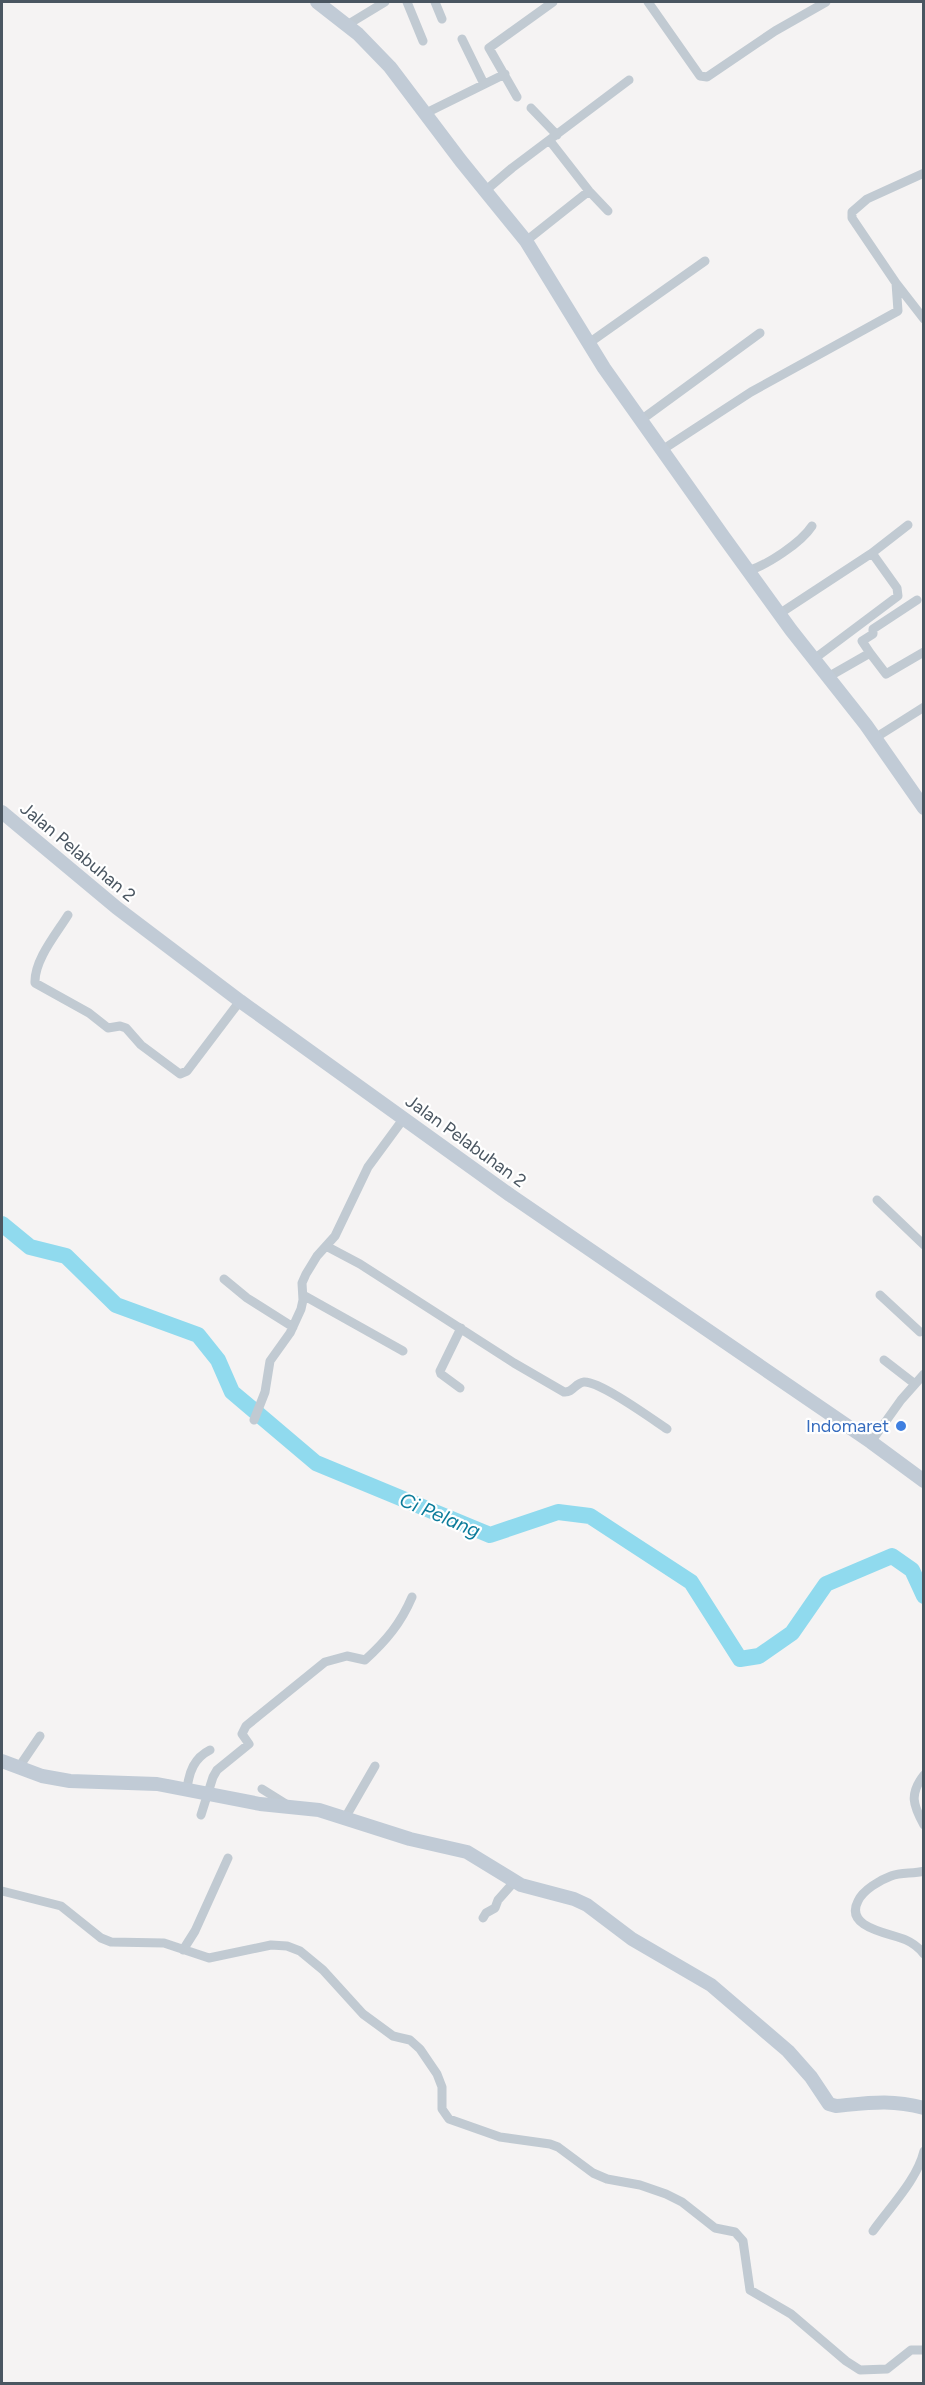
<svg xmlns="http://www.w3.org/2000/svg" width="925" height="2385" font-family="Figtree,sans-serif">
<rect width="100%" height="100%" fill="#f5f3f3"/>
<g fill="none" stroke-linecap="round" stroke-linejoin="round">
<path stroke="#90daee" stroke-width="16" d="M2 1224 30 1247 66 1256 116 1305 198 1335 218 1360 232 1392 316 1463 490 1535 558 1512 590 1516 691 1582 740 1659 759 1656 792 1633 826 1584 892 1556 912 1570 924 1596"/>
<path stroke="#c1cad2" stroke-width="9" d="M407 2 423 41
M435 2 442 19
M648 2 700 76 707 77 775 31 826 2
M347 25 385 2
M462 39 484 84
M517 97 489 48 553 2
M531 108 557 135
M424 114 505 74
M550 141 589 191 608 211
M485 191 512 168 629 80
M526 241 589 191
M896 283 852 218V212L867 199 924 173
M589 343 705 261
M641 420 760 333
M662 450 751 392 898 311 896 283 924 319
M748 571C767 565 801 543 812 526
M779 614 872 553 908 525
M870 653 886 674 924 652
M814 659 898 596 897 588 872 553
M828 677 870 653 862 641 873 634V629L917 600
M875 738 924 707
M68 915C57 933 34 960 35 983L89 1013 108 1028 120 1026 126 1028 141 1045 180 1074 187 1071 240 1001
M877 1200 924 1245
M326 1246 360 1264 514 1363 564 1392C573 1393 575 1383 584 1382 600 1381 652 1419 667 1429
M224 1279 247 1298 293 1327
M303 1295 403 1351
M880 1295 920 1332
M884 1360 915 1384
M460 1388 441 1374 440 1371 461 1328
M254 1420 265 1392 270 1361 290 1333 301 1309 303 1300 302 1283 306 1274 317 1256 335 1236 368 1167 404 1118
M871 1442 901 1400 924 1374
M19 1767 40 1736
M924 1775C909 1794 913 1805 924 1825
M187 1789C189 1772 194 1758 210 1750
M262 1789 286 1804
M201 1815 213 1777 217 1770 249 1744 242 1734 246 1726 325 1662 347 1656 365 1660C386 1641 401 1623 412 1597
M345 1818 375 1766
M924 1871C913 1874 901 1872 891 1876 880 1880 863 1890 858 1901 844 1928 890 1933 906 1940 913 1943 919 1948 924 1954
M2 1891 61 1906 101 1938 111 1942 164 1943 209 1958 271 1945 287 1946 300 1951 323 1970 363 2014 393 2036 410 2040 420 2049 437 2074 442 2087V2109L449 2119 500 2137 550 2144 558 2147 593 2173 607 2179 640 2185 666 2194 682 2202 715 2228 735 2232 743 2241 750 2290 791 2314 846 2361 860 2370 887 2369 911 2350H924
M483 1918 486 1913 495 1908 498 1900 514 1882
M183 1950 195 1931 228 1858
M873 2231C890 2207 917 2180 924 2151"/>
<path stroke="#c1cbd6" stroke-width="14" d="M317 2 358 34 390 67 461 161 526 241 604 368 723 536 791 630 866 725 924 808
M2 812 117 908 240 1001 510 1195 871 1442 924 1481
M2 1761 42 1776 70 1781 157 1784 260 1804 319 1810 410 1839 467 1852 521 1885 574 1899 587 1905 632 1939 711 1985 788 2051 811 2077 829 2104 836 2106C868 2103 891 2099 924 2108"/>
</g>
<circle fill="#3f7fe0" stroke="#fff" stroke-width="2" cx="901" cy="1426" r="6"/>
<g text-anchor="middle" stroke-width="4.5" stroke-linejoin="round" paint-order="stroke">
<g font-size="18" fill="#4a5661" stroke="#fff">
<text transform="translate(78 852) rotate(40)" y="6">Jalan Pelabuhan 2</text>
<text transform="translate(466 1141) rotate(36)" y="6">Jalan Pelabuhan 2</text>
</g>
<g font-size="18" fill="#366cbe" stroke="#fff" text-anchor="end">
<text x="889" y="1432">Indomaret</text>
</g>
<g font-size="20" font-style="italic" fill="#0c7c9b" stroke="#fff">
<text transform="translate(440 1515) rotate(23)" y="7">Ci Pelang</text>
</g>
</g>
<rect width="925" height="2385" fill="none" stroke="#4a5661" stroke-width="6"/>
</svg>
